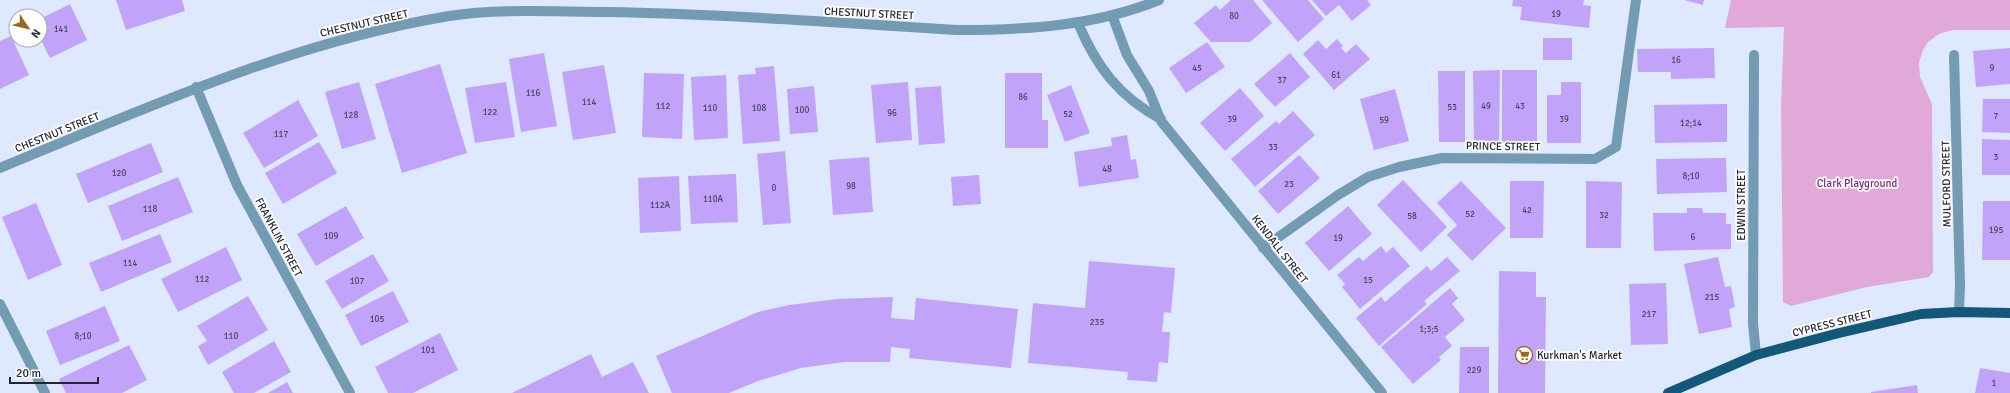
<svg xmlns="http://www.w3.org/2000/svg" width="2010" height="393" font-family="Signika,sans-serif">
<rect width="100%" height="100%" fill="#dee8fe"/>
<path fill="#e1a9d8" d="M1731 0H2010V30H1953L1939 34 1928 42 1923 50 1919 63 1920 77 1932 104 1933 272 1929 277 1867 287 1791 306 1783 302 1781 105 1784 27 1725 28Z"/>
<path fill="#c1a4fa" d="M116 0H182L185 11 126 30Z
M1231 0H1253L1272 23 1250 42H1211L1194 23 1216 5 1220 10Z
M1262 0H1308L1324 19 1298 42Z
M1312 0H1367L1371 5 1352 21 1339 5 1326 16Z
M1513 0H1584L1583 5 1591 6 1589 28 1520 20 1522 7 1512 6Z
M1684 0H1704L1703 5Z
M70 4 87 40 50 58 40 38V19Z
M11 36 29 75 0 89V41Z
M1543 38H1572V60H1543Z
M1337 39 1343 46 1341 48 1346 53 1356 44 1370 59 1334 90 1303 54 1318 40 1326 49Z
M1207 42 1225 67 1186 93 1169 68Z
M1714 48 1715 78 1671 79V72H1638L1637 49Z
M2010 48V84L1976 87 1973 51Z
M544 53 557 126 521 132 509 59Z
M1290 53 1310 77 1275 107 1254 84Z
M440 64 467 153 402 173 375 84Z
M604 65 616 133 573 140 562 72Z
M774 66 780 141 743 144 738 75 756 74 755 68Z
M1500 70 1499 141 1474 142 1473 71Z
M1502 70H1537V142H1502Z
M1438 71H1465V142H1439Z
M644 73 684 74 682 139 642 137Z
M1005 73H1042V120H1048V148H1005Z
M726 75 728 138 694 140 691 77Z
M359 82 376 139 342 149 325 92Z
M506 82 515 137 475 143 465 88Z
M908 82 912 140 876 143 871 85Z
M1561 82H1581V143H1547V95H1561Z
M1071 85 1090 133 1065 142 1047 95Z
M814 86 818 132 790 134 787 89Z
M941 86 945 143 919 145 915 88Z
M1240 88 1264 116 1225 151 1200 123Z
M1395 89 1409 141 1374 150 1360 99Z
M1983 99H2010V133L1982 132Z
M298 100 318 136 264 168 243 133Z
M1727 104V142L1655 143 1654 105Z
M1293 111 1315 135 1255 187 1231 159 1276 121 1279 124Z
M1127 135 1131 160 1136 159 1139 178 1079 187 1074 152 1112 146 1111 138Z
M1982 139 2010 140V175H1982Z
M319 142 337 173 283 204 265 173Z
M151 143 163 172 88 203 76 174Z
M785 151 791 223 763 225 757 154Z
M1299 155 1320 178 1278 214 1258 191Z
M869 157 873 212 833 215 829 160Z
M1726 158 1727 192 1657 194 1656 159Z
M736 174 738 222 691 224 688 176Z
M979 175 981 204 953 206 951 177Z
M679 176 681 231 640 233 638 178Z
M178 177 193 212 122 241 108 206Z
M1403 180 1447 227 1421 252 1377 205Z
M1461 181 1506 228 1472 261 1447 235 1457 225 1437 203Z
M1510 181H1544L1543 238H1510Z
M1586 181 1622 182 1621 248H1586Z
M1983 201H2010V260H1982Z
M36 203 62 265 28 280 2 217Z
M346 206 364 238 316 266 297 234Z
M1348 206 1372 234 1329 271 1305 243Z
M1687 208H1702L1703 213H1726V224H1731V249L1654 251 1653 213H1687Z
M160 234 172 262 101 292 89 263Z
M1381 246 1386 253 1393 247 1410 266 1360 309 1342 287 1345 284 1337 275 1359 257 1363 261Z
M226 247 242 280 178 312 161 279Z
M373 254 389 281 342 309 325 281Z
M1447 257 1460 271 1424 301 1427 304 1379 346 1356 318 1381 297 1385 302 1427 266 1431 271Z
M1718 257 1725 287 1731 286 1735 307 1729 309 1732 327 1699 334 1684 264Z
M1089 261 1175 268 1171 313 1164 312 1162 332H1170L1168 363 1159 362 1157 382 1127 380 1128 372 1028 363 1033 303 1085 308Z
M1499 271 1536 272V297H1546L1545 393H1498Z
M1666 283 1668 344 1631 345 1629 284Z
M1450 288 1458 298 1452 304 1465 320 1445 337 1452 346 1439 357 1441 360 1413 384 1381 347Z
M393 291 409 322 361 346 345 315Z
M248 296 268 330 208 365 198 346 207 341 197 326Z
M893 297 891 318 914 320 916 298 1018 309 1011 368 909 358 910 349 891 347 890 362H844L801 368 758 381 729 393H672L656 356 758 312 789 305 837 299Z
M105 306 120 341 60 365 46 331Z
M440 333 458 370 413 393H388L375 367Z
M274 341 291 372 254 393H234L222 372Z
M129 345 147 380 122 393H66L59 379Z
M1460 347H1489V393H1459Z
M591 354 602 377 633 362 649 393H512Z
M1980 368 2010 373V393H1975Z
M287 382 293 393H268Z
M1917 385 1918 393H1871V392Z"/>
<g fill="none" stroke-linecap="round" stroke-linejoin="round">
<path stroke="#739bb2" stroke-width="10" d="M1112 15 1127 55 1149 91 1161 121 1382 393
M1078 23C1096 66 1119 97 1161 119
M1754 55 1753 323 1756 355
M1954 55 1960 285 1959 312
M196 87 237 185 350 393
M0 168C146 108 292 42 449 16 501 8 556 12 608 12 725 14 842 23 959 30 1027 30 1095 26 1159 0
M1263 248 1338 195 1368 177 1399 167 1442 158 1595 159 1616 147 1636 0
M0 304 45 393"/>
<path stroke="#115879" stroke-width="10" d="M1668 393 1756 355 1839 333 1921 314 1959 312 2010 313"/>
</g>
<defs>
<g id="supermarket-ring" transform="scale(0.9)"><circle r="9.5" fill="#fff" stroke="#9b661f" stroke-width="1.5"/><path d="M-6-5.5h2.5l.6 2H6L4.5 2H-2.5L-4.4-4H-6ZM-1.5 3.2a1.3 1.3 0 1 0 .1 0ZM3 3.2a1.3 1.3 0 1 0 .1 0Z" fill="#9b661f"/></g>
</defs>
<g fill-rule="evenodd">
<use href="#supermarket-ring" x="1524" y="355"/>
</g>
<g text-anchor="middle" stroke-width="3.5" stroke-linejoin="round" paint-order="stroke">
<g font-size="9" fill="#494662">
<text x="1556" y="17">19</text>
<text x="1234" y="19">80</text>
<text x="61" y="32">141</text>
<text x="1676" y="63">16</text>
<text x="1197" y="71">45</text>
<text x="1992" y="71">9</text>
<text x="1336" y="78">61</text>
<text x="1282" y="83">37</text>
<text x="533" y="96">116</text>
<text x="1023" y="100">86</text>
<text x="589" y="105">114</text>
<text x="663" y="109">112</text>
<text x="1486" y="109">49</text>
<text x="1520" y="109">43</text>
<text x="1452" y="110">53</text>
<text x="710" y="111">110</text>
<text x="759" y="111">108</text>
<text x="802" y="113">100</text>
<text x="490" y="115">122</text>
<text x="892" y="116">96</text>
<text x="1068" y="117">52</text>
<text x="351" y="118">128</text>
<text x="1996" y="119">7</text>
<text x="1232" y="122">39</text>
<text x="1564" y="122">39</text>
<text x="1384" y="123">59</text>
<text x="1691" y="126">12;14</text>
<text x="281" y="137">117</text>
<text x="1273" y="150">33</text>
<text x="1996" y="160">3</text>
<text x="1107" y="172">48</text>
<text x="119" y="176">120</text>
<text x="1691" y="179">8;10</text>
<text x="1289" y="187">23</text>
<text x="851" y="189">98</text>
<text x="774" y="191">0</text>
<text x="713" y="202">110A</text>
<text x="660" y="208">112A</text>
<text x="150" y="212">118</text>
<text x="1527" y="213">42</text>
<text x="1470" y="217">52</text>
<text x="1604" y="218">32</text>
<text x="1412" y="219">58</text>
<text x="1996" y="233">195</text>
<text x="331" y="239">109</text>
<text x="1693" y="240">6</text>
<text x="1338" y="241">19</text>
<text x="130" y="266">114</text>
<text x="202" y="282">112</text>
<text x="1368" y="283">15</text>
<text x="357" y="284">107</text>
<text x="1712" y="300">215</text>
<text x="1649" y="317">217</text>
<text x="377" y="322">105</text>
<text x="1097" y="325">235</text>
<text x="1429" y="332">1;3;5</text>
<text x="83" y="339">8;10</text>
<text x="231" y="339">110</text>
<text x="428" y="353">101</text>
<text x="1474" y="373">229</text>
<text x="1994" y="386">1</text>
</g>
<g font-size="11" fill="#212630" stroke="#fff">
<text transform="translate(869 13) rotate(3)" y="4">CHESTNUT STREET</text>
<text transform="translate(364 23) rotate(-13)" y="4">CHESTNUT STREET</text>
<text transform="translate(57 132) rotate(-22)" y="4">CHESTNUT STREET</text>
<text transform="translate(1503 146) rotate(1)" y="4">PRINCE STREET</text>
<text transform="translate(1946 184) rotate(-91)" y="4">MULFORD STREET</text>
<text transform="translate(1741 205) rotate(-90)" y="4">EDWIN STREET</text>
<text transform="translate(279 237) rotate(62)" y="4">FRANKLIN STREET</text>
<text transform="translate(1280 249) rotate(52)" y="4">KENDALL STREET</text>
<text transform="translate(1832 323) rotate(-14)" y="4">CYPRESS STREET</text>
</g>
<g font-size="11" fill="#7d2575" stroke="#fff">
<text x="1857" y="187">Clark Playground</text>
</g>
<g font-size="11" fill="#212630" stroke="#fff" text-anchor="start">
<text x="1537" y="359">Kurkman's Market</text>
</g>
</g>
<g transform="translate(28 28) rotate(125)"><circle r="19" fill="#ffffff" stroke="#a6a8ac"/>
<path d="M0-3L7 15L0 10L-7 15Z" fill="#9b661f"/>
<text y="-6" font-size="11" font-weight="bold" text-anchor="middle" fill="#212630">N</text>
</g>
<path d="M10 377v6h88v-6" fill="none" stroke="#212630" stroke-width="2"/>
<text x="16" y="377" font-size="12" fill="#212630" stroke="#ffffff" stroke-width="3" paint-order="stroke">20 m</text>
</svg>
